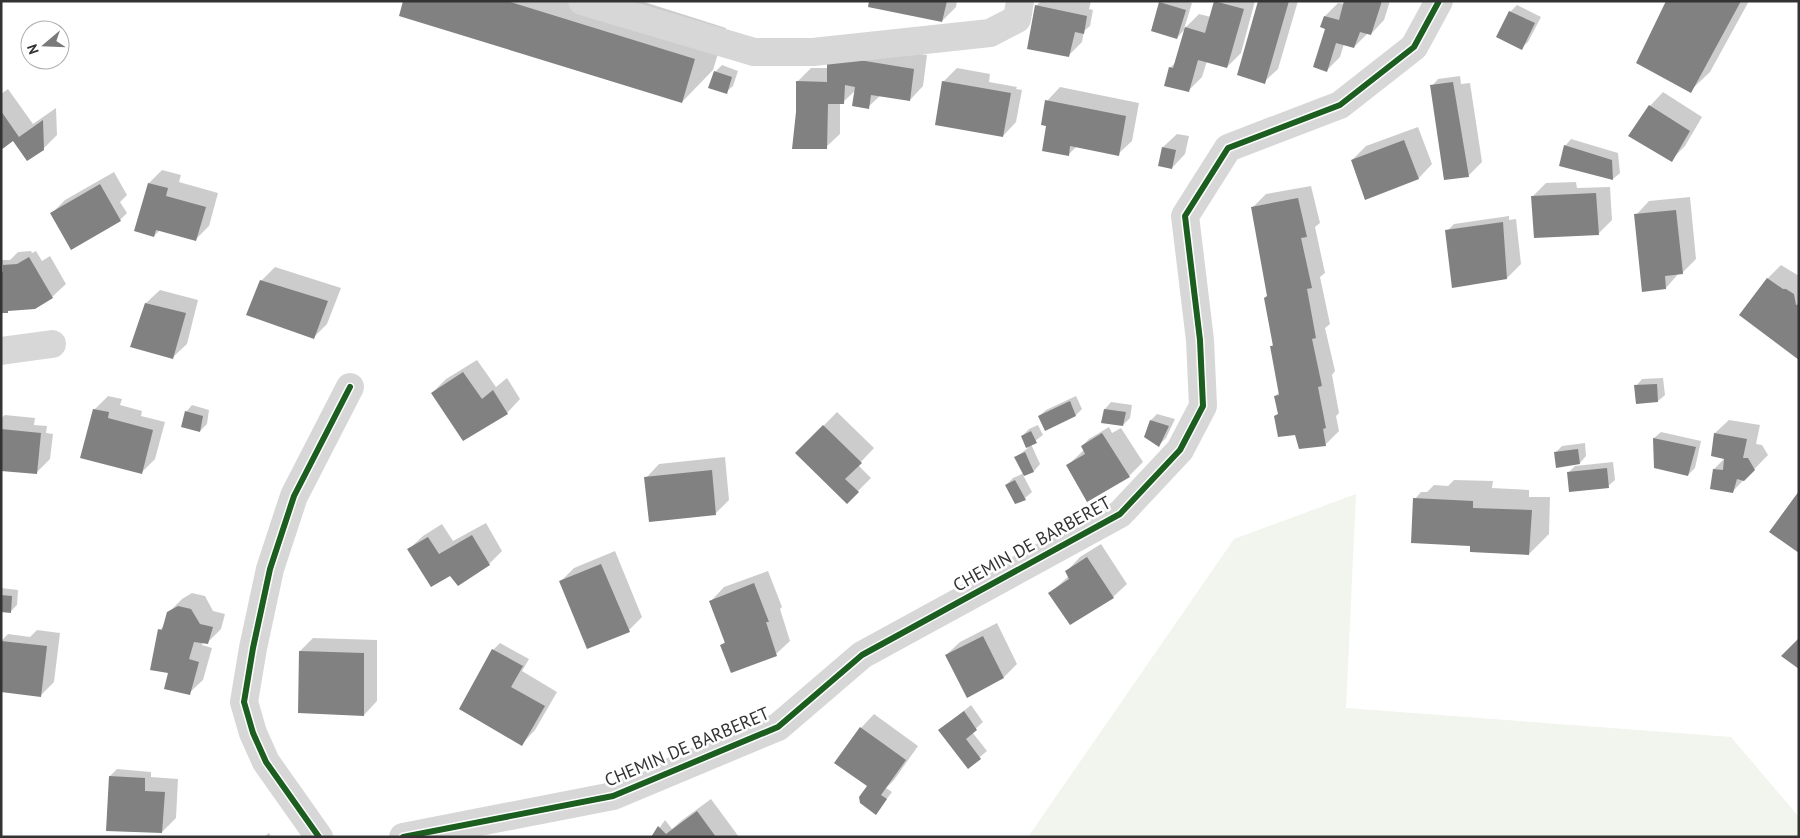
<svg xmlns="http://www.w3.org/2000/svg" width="1800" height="838" font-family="'PT Sans',sans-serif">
<rect width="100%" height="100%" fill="#fff"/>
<path fill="#f1f5ed" d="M1356 494 1346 708 1731 737 1799 817V837H1028L1234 539Z"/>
<path fill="#0003" d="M404 1H641L726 28 713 70 682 102Z
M870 1H957L956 7 942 21Z
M1041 1H1091L1089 9 1093 10 1090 26 1084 31 1082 42 1068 56 1036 6Z
M1161 1H1186L1192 3 1184 29 1199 14 1211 17 1216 1H1255L1241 53 1227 67 1207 61 1202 77 1188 91 1170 68 1176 62 1185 29 1177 38 1160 3Z
M1259 1H1298L1278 69 1264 82Z
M1346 1H1390L1384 20 1371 34 1368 33 1354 47 1344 44 1340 57 1326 71 1327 28 1322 27 1325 16 1338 3 1345 4Z
M1667 1H1749L1710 72 1690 91Z
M1517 5 1541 17 1528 42 1521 48 1510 12Z
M873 47 927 55 923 86 910 100 881 95 868 107 856 90 843 102H840V134L826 147 797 112 798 81 811 68H829Z
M722 65 738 71 733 86 726 92 715 72Z
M957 68 990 74 989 82 1017 87 1016 89 1022 90 1016 122 1003 136 943 82Z
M1460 76 1461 84 1470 83 1482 162 1468 176 1432 86 1438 79Z
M1060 87 1139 103 1132 141 1118 154 1077 146 1068 155 1048 125 1047 101Z
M8 89 33 124 56 108 57 135 43 149 14 140 1 148V94Z
M1663 92 1702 117 1685 146 1671 160 1650 106Z
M1418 127 1432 164 1419 178 1352 160 1366 146Z
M1177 134 1189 136 1185 154 1172 168 1163 147Z
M1571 139 1618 153 1620 173 1613 179 1560 165 1565 146Z
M162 170 181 175 179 182 218 193 209 226 196 239 160 230 154 236 149 183Z
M114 172 127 195 120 202 127 213 120 220 71 248 51 214 65 200Z
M1576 182 1577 188 1610 187 1612 220 1598 234 1532 197 1546 183Z
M1311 186 1320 223 1315 227 1325 273 1320 277 1330 324 1325 328 1335 371 1332 375 1339 413 1336 416 1339 431 1325 445 1296 433 1276 416 1279 413 1275 396 1280 392 1271 346 1274 344 1269 295 1252 208 1266 194Z
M1690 197 1696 259 1682 273H1679L1666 288 1636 215 1649 201Z
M1509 216V220L1516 219 1521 264 1507 278 1447 231 1454 224Z
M31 251 32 253 36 251 42 261 50 256 66 284 52 297 1 312V260H10L18 252Z
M1781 265 1799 276V358L1741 314 1768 278Z
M275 267 341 288 327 324 314 337 261 281Z
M160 290 198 300 187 344 173 357 146 303Z
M477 360 496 387 507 378 520 399 507 413 432 393 446 379Z
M1663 378 1665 395 1658 401 1636 386 1642 379Z
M108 396 122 399 120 405 142 411 141 416 165 422 155 459 141 473 82 457 95 409Z
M1076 396 1082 409 1076 415 1046 430 1039 416 1046 410Z
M1111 402 1132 405 1130 418 1123 425 1105 409Z
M192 405 209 410 207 424 200 431 186 412Z
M837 412 874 448 858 465 871 478 847 502 797 453Z
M1157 414 1175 419 1166 438 1159 445 1151 420Z
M5 415 35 418 34 425 47 426 46 433 53 434 50 459 36 473 1 470V418Z
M1729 420 1760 425 1756 444 1762 445 1768 455 1733 491 1714 469 1725 458 1715 433Z
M1038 425 1043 435 1031 444 1040 464 1034 471 1023 475 1032 492 1025 498 1006 485 1013 478 1024 473 1016 457 1028 448 1022 436 1029 429Z
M1109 427 1112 433 1121 428 1143 462 1129 476 1068 465 1084 450 1082 446 1089 439Z
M1661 432 1701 441 1695 468 1688 475 1656 467 1654 438Z
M1585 443 1586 456 1580 463 1556 452 1562 446Z
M725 457 729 500 716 513 646 478 659 464Z
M1613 462 1615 480 1608 486 1568 473 1575 466Z
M1454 480 1493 481 1492 488 1529 490V497H1550L1549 534 1529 554 1471 545 1415 499 1421 492H1427L1434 485 1448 486Z
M486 523 502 551 489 564 451 574 409 549 423 536 442 524 453 541Z
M1101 544 1127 584 1113 597 1050 593 1069 576 1067 571 1080 557Z
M615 551 642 617 629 630 560 582 574 568Z
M768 571 782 607 780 609 790 641 776 654 721 645 726 641 711 601 724 587Z
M1 588 18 590 17 605 11 611H1Z
M192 593 205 596 213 611 225 614 221 629 207 643 203 642 202 645 212 648 203 680 189 693 169 672 160 630 165 624 168 613 182 599Z
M997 623 1017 664 1004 677 967 696 946 655 960 642Z
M37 630 60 633 54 682 41 695 1 641 8 634 30 637Z
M313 638 377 640V701L364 715 300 651Z
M500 643 529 659 522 671 557 692 535 730 522 744 484 668 493 650Z
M971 705 983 722 972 732 987 751 968 767 940 730Z
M874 714 918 746 894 780 886 788 892 792 876 813 869 786 861 728Z
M117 769 151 772V777L178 779 176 818 162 832 110 776Z
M711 799 739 837H653L665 820 672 829 681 821Z
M269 833 271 837H264Z"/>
<path fill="#818181" d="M403 1H507L695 59 682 103 399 16Z
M869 1H947L942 22 868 7Z
M1214 1 1244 9 1227 68 1198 60 1189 92 1164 86 1169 67 1173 68 1185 27 1205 33Z
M1258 1H1289L1265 84 1237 75Z
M1344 1H1382L1371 35 1360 32 1354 48 1336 43 1327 72 1313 67 1325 29 1320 27 1324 16 1339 20Z
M1666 1H1741L1691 93 1636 63Z
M1159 2 1186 10 1177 39 1151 31Z
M1035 5 1087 16 1084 34 1075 32 1069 57 1027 49Z
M1509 11 1535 23 1522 50 1496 37Z
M859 60 914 69 910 101 871 95 869 109 852 106 855 87 845 85 844 104H828L827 149H792L796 112V81L827 82V63Z
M714 71 732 77 727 94 708 88Z
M942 81 1011 93 1003 137 935 125Z
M1453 82 1469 177 1444 180 1430 85Z
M1045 100 1126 116 1119 156 1070 146 1069 156 1042 151 1046 126 1041 125Z
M1649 105 1690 131 1672 162 1628 136Z
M1 111 19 137 43 120 44 150 27 161 13 141 1 150Z
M1404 140 1419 179 1365 200 1351 160Z
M1564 145 1612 160 1613 180 1559 166Z
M1162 147 1176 150 1172 169 1158 166Z
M148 183 168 188 166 196 206 207 196 241 156 230 154 237 134 231Z
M100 184 121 221 71 250 50 213Z
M1596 193 1599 235 1534 238 1531 196Z
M1298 198 1307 237 1301 238 1312 288 1307 289 1316 338 1312 339 1322 386 1318 387 1326 428 1323 429 1326 446 1299 449 1295 435 1278 437 1274 416 1278 414 1274 396 1279 395 1270 346H1273L1264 298 1267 296 1251 207Z
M1676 210 1683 274 1665 276 1666 289 1642 292 1634 214Z
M1503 222 1507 279 1452 288 1445 230Z
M29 257 53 298 35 309 8 311V313H1V272H3V265L17 264Z
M1767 278 1783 289H1786L1794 294 1796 305 1799 304V360L1739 315Z
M260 280 328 301 314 339 246 315Z
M145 303 186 313 173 359 130 347Z
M463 372 482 399 493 390 508 414 463 441 431 393Z
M1657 384 1658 402 1636 404 1634 385Z
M1070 401 1076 416 1045 431 1038 416Z
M93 409 109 412 108 418 153 430 142 474 80 458Z
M1104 409 1126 412 1123 426 1101 423Z
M185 411 203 416 200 432 181 427Z
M1150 420 1169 426 1159 447 1144 437Z
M823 425 862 463 845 479 859 492 847 504 795 453Z
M1 429 41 433 37 474 1 471Z
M1031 431 1037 443 1026 448 1021 436Z
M1102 433 1130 477 1087 502 1066 465 1085 454 1081 446Z
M1714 433 1747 439 1743 458H1748L1755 470 1744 481 1737 479 1733 493 1710 489 1713 469 1723 470 1724 459 1711 456Z
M1653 438 1696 447 1688 476 1654 468Z
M1578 449 1580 464 1556 468 1554 452Z
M1025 452 1034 472 1024 476 1014 457Z
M1607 468 1609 488 1569 492 1567 472Z
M712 470 716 515 649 522 644 477Z
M1015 480 1026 500 1015 504 1005 485Z
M1799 491V553L1769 532Z
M1413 498 1473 501V508L1532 510 1529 555 1470 552V546L1411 543Z
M472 535 490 565 458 586 450 576 431 587 407 549 428 537 439 554Z
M1087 557 1114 598 1070 625 1048 593 1069 579 1065 571Z
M601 564 630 632 587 649 559 581Z
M754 583 769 622H766L777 656 731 673 720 645 725 643 709 601Z
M1 595 12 596 11 613 1 612Z
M178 606 191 609 200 624 213 627 208 644 194 642 189 659 199 662 190 695 164 689 168 673 150 670 158 629 162 630 167 612Z
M983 636 1004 678 967 698 945 655Z
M1798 639 1799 640V669L1781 656Z
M1 641 47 646 41 697 1 692Z
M492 649 523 666 511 687 545 706 522 746 459 709Z
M299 651 364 653V716L298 713Z
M964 711 977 730 966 739 981 759 968 769 938 730Z
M860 727 906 760 881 795 887 799 876 815 860 803 859 797 867 786 834 763Z
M109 776 145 778V791L165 792 162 833 106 831Z
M697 811 716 837H651L658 826 666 834Z"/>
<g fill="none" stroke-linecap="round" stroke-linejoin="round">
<path stroke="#d7d7d7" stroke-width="28" d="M582 1 754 52H813L990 33 1017 19 1020 1
M1 351 52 344
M319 837 266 762 253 733 244 702 253 648 270 569 294 496 350 387
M403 837 613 796 778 727 862 655 1120 514 1180 450 1203 406 1200 340 1185 216 1228 148 1340 105 1414 47 1439 1"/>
<g stroke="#fff" stroke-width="9">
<path id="cycleway" d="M319 837 266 762 253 733 244 702 253 648 270 569 294 496 350 387
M403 837 613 796 778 727 862 655 1120 514 1180 450 1203 406 1200 340 1185 216 1228 148 1340 105 1414 47 1439 1"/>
</g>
<use href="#cycleway" stroke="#1b5e20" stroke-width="6"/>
</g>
<g text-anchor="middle" stroke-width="5" stroke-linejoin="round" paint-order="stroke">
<g font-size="18" fill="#333" stroke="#fff">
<text transform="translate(1032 544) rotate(-29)" y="6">CHEMIN DE BARBERET</text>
<text transform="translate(687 747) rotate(-23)" y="6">CHEMIN DE BARBERET</text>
</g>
</g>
<rect width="1800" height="838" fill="none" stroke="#333333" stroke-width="5"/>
<g transform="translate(45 45) rotate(251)"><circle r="24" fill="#ffffff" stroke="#adadad"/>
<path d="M0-4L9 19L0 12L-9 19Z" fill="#7a7a7a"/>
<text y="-8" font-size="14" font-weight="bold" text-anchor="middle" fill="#333333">N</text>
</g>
</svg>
